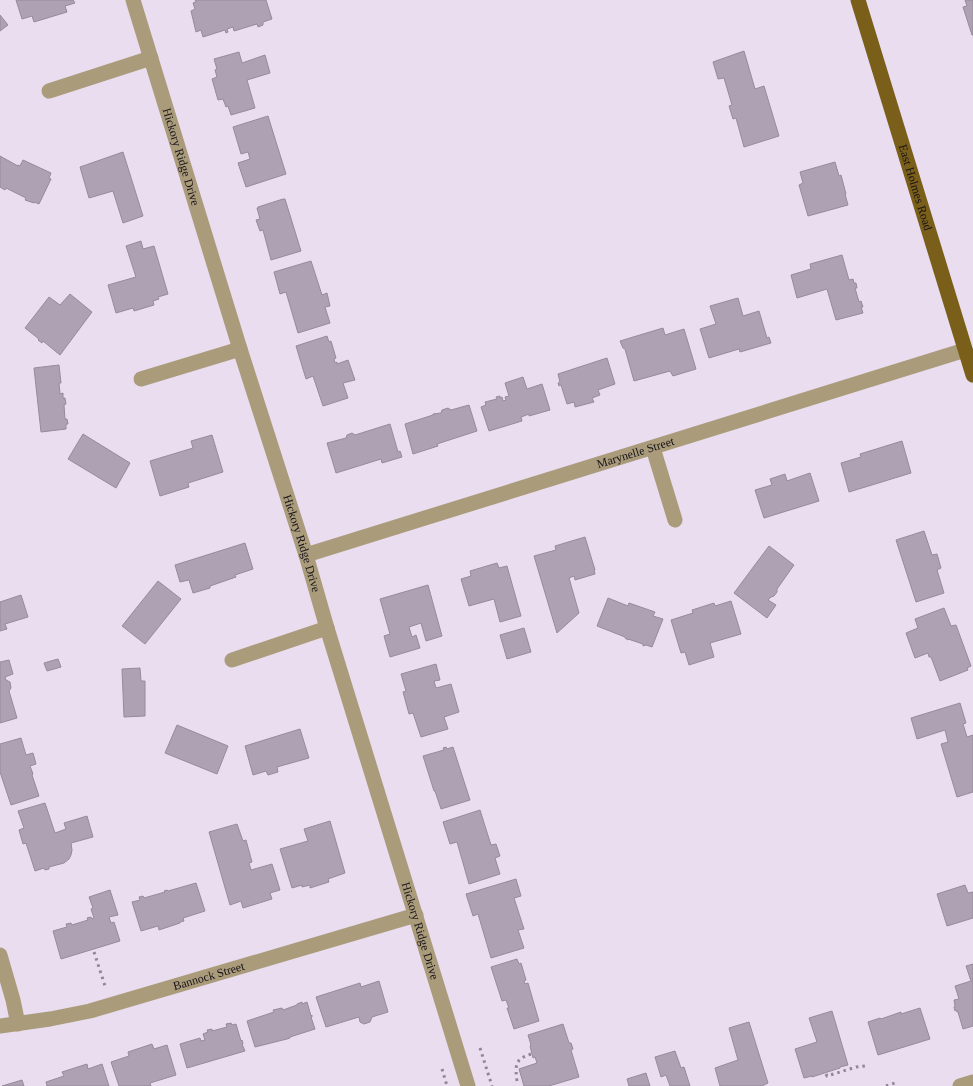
<svg xmlns="http://www.w3.org/2000/svg" width="973" height="1086" font-family="'Times New Roman',serif">
<rect width="100%" height="100%" fill="#e9ddef"/>
<path fill="#ada1b3" stroke="#968b9c" d="M16 0H73L75 3 65 6 67 12 34 22 32 16 22 19Z
M195 0H266L272 19 263 22V25L258 27 257 24 234 31 233 27 227 29 228 32 226 33 225 30 203 37 201 30 196 32 191 11 195 9 193 3 196 2Z
M965 0H973V35H972L963 7 967 6Z
M0 15 8 25 0 31Z
M744 51 755 89 764 86 779 136 744 147 736 118 733 119 729 106 732 105 724 78 718 79 713 62Z
M239 52 242 63 265 55 270 73 247 80 255 108 231 115 228 106 226 107 223 99 218 100 212 79 217 77 215 70 217 69 214 59Z
M268 116 286 174 246 187 238 163 250 159 248 152 241 154 233 127Z
M123 152 143 216 123 223 113 191 89 198 80 167Z
M0 156 18 166V165L20 166 23 160 51 173 49 178 51 179 39 204 34 202V203L25 200 26 198 6 188 5 190 0 187Z
M835 162 839 176 841 175 846 194H845L848 205 808 216 799 185 803 183 800 172Z
M283 199H285L301 251 271 260 263 230 260 231 256 220 260 219 257 208H258V207Z
M141 241 143 249 154 246 168 294 158 297 159 299 153 301 154 305 134 311 133 308 116 313 108 285 136 277 126 246Z
M842 255 849 280 853 279 854 283H856L857 288H855L859 302 861 301 863 307H861L863 313 836 320 827 289 797 298 791 275 811 269 810 264Z
M311 261 322 295 327 293 330 306 325 307 330 323 298 333 286 292 280 294 274 272Z
M70 294 92 312 60 355 43 341 42 343 38 340 39 339 25 328 49 297 60 305Z
M738 298 743 316 759 311 767 338 769 337 771 343 740 352 739 349 709 358 700 329 716 324 710 306Z
M663 328 665 335 684 329 696 369 673 376 670 371 634 381 625 349 623 348 620 341Z
M327 336 329 342 331 341 336 358 334 359 335 363 337 362V364L348 360 355 380 343 383 348 398 323 406 313 376 306 379 296 346Z
M607 358 615 384 598 390 600 395 592 398 594 402 575 407 574 402 567 404 561 385 559 386 558 383 560 382 558 374Z
M59 365 61 383H59L60 394 63 393V398H65L66 404 64 405 65 419H67L68 424H66V429L41 432 34 368Z
M523 377 527 389 542 384 550 410 529 416V414L521 417 522 421 489 431 481 407 486 405 485 402 497 399 496 397 500 396V398L502 397 503 401 506 400 505 397 509 396 505 383Z
M469 405 477 431 437 444 438 446 413 454 405 424 433 415V414L441 413 442 410 448 408 451 410Z
M390 424 398 452 400 451 402 457 382 463 381 459 336 473 327 443 346 438 347 435 352 433 355 435Z
M83 434 130 463 116 488 68 459Z
M212 435 223 472 188 483 189 487 160 496 150 461 193 448 191 441Z
M902 441 911 473 849 492 841 463 861 457 860 454Z
M810 473 819 501 764 518 755 490 772 485 770 479 785 474 787 481Z
M924 531 932 555 937 554 941 568 937 570 944 593 916 602 896 540Z
M585 537 595 570H594L595 574 575 580 574 576 569 578 579 613 557 633 534 556 556 550 555 546Z
M245 543 253 569 235 575 236 577 210 586V588L193 593 189 580 180 582 175 565Z
M769 546 794 565 777 589V592L774 596 771 597 768 600 776 605 767 618 734 593Z
M497 563 499 568 507 566 521 616 500 622 494 599 469 606 461 579 471 576 470 571Z
M158 581 181 599 145 644 122 626Z
M428 585 442 636 426 641 421 623 409 627 412 637 416 635 420 648 390 657 384 636 390 634 380 599Z
M21 595 28 617 5 624 7 629 0 631V602Z
M608 598 628 606 629 603 655 612 653 616 663 619 652 647 646 645 643 646V644L628 639V640L625 638V637L597 626Z
M731 601 741 634 710 643 714 657 689 665 685 652 681 653 671 620 693 613 692 610 714 603 715 606Z
M944 608 951 626 956 625 971 666 967 668 968 670 940 681 931 657H929L928 653 915 658 906 633 918 628 915 619Z
M524 628 531 652 507 659 500 635Z
M58 659 61 667 47 671 44 663Z
M9 660 13 674 5 677 6 680 10 682 11 688 9 691 17 718 0 723V662Z
M436 664 440 680 434 681 436 688 451 684 459 712 444 717 448 729 421 737 413 713 409 714 403 692 406 691 401 674Z
M140 668 141 681H145V716L124 717 122 669Z
M960 703 966 723 963 724 967 737 973 735V792L957 797 941 744 948 742 945 730 917 739 911 718Z
M177 725 228 746 217 774 165 753Z
M300 729 309 758 277 767 278 772 268 775 266 771 253 775 245 746Z
M21 738 26 755 33 753 36 764 30 766 33 774 32 775 39 796 11 805 0 772V744Z
M446 747 447 749 453 747 470 800 441 809 435 791H434L423 756 444 750 443 748Z
M45 803 55 833 66 829 64 823 87 816 93 837 71 843 72 850 71 855 69 859 64 863 49 867V869L45 870 44 868 35 871 26 843 23 844 19 830 24 828 18 811Z
M480 810 491 845 496 844 500 856 495 858 500 874 469 884 457 842 450 844 443 822Z
M330 821 345 873 328 879 329 882 310 888V885L302 887V885L292 888 280 849 308 841 304 829Z
M237 824 243 841 246 840 252 862 249 863 251 870 272 864 280 890 270 893 272 899 243 908 241 901 230 905 209 832Z
M516 879 521 896 514 898 524 929 518 930 524 948 491 958 478 914 473 916 466 894Z
M196 883 205 911 183 918 184 921 180 922V923L159 930 158 926 141 931 132 902 140 900 139 897 143 896 144 898 165 892 164 891 167 890 168 891Z
M965 885 968 893 973 892V918L947 926 937 894Z
M110 890 118 915 109 917 111 923 114 922 120 941 61 959 53 931 67 927 66 924 71 923 72 925 88 920 87 918 91 917 92 919 94 918 91 909 93 908 89 897Z
M517 959 519 964 521 963 526 980 524 981 525 984 528 983 539 1021 514 1029 507 1008H509L506 1000 502 1001 491 967Z
M973 964V1026L963 1029 958 1012H957L956 1010 955 1011 954 1007 955 1006 954 1000 959 999 955 986 971 981 966 966Z
M379 981 388 1012 372 1017 370 1022 364 1024 360 1022 359 1017 326 1027 316 997 360 983 361 987Z
M302 1002V1004L307 1002 311 1016 312 1015V1017H311L315 1029 290 1037V1038L287 1039 255 1047 247 1021 274 1012 273 1010 282 1008 283 1010 297 1005V1004Z
M920 1008 930 1039 878 1055 868 1022 880 1018 881 1019 901 1012V1014Z
M832 1011 848 1065 840 1067V1068L812 1077V1076L804 1078 795 1049 817 1042 809 1018Z
M749 1022 768 1083 762 1086H720L715 1068 738 1060 729 1028Z
M231 1023 232 1025 236 1024 241 1041 242 1040 243 1044H242L245 1051 187 1068 180 1044 200 1038 201 1041 205 1040 203 1034 208 1032 207 1030 212 1029V1031L227 1027 226 1024Z
M563 1024 569 1043H571L573 1049 571 1050 579 1077 549 1086H524L519 1069 537 1063 535 1057 533 1058 530 1046 531 1045 528 1035Z
M152 1044 154 1049 167 1045 176 1075 150 1083 151 1086H119L111 1062 129 1056 128 1052Z
M675 1051 681 1068 684 1067 690 1086H670L666 1075 661 1077 655 1057Z
M87 1064 88 1069 102 1064 109 1086H47L46 1082 64 1076 62 1072Z
M646 1073 650 1086H629L627 1079Z
M22 1080 24 1086H2Z"/>
<g fill="none" stroke-linecap="round" stroke-linejoin="round">
<path stroke="#908794" stroke-width="3" stroke-dasharray="2.5 4" stroke-linecap="butt" d="M94 952 106 989
M480 1048 492 1086
M442 1069 447 1086
M826 1074 827 1076 856 1067 865 1066
M517 1081C515 1065 515 1059 531 1054
M886 1086 898 1082"/>
<g stroke="#aa9b7b" stroke-width="15">
<path id="s1" d="M133 0 240 349 306 555 327 628 468 1086"/>
<path d="M49 91 151 58"/>
<path d="M141 379 240 349"/>
<path d="M653 448 675 520"/>
<path id="s2" d="M306 555 965 350"/>
<path d="M232 660 327 628"/>
<path d="M0 955 13 1000 18 1024"/>
<path id="s3" d="M0 1026 50 1019 90 1011 416 915"/>
<path d="M960 1086 973 1082"/>
</g>
<path stroke="#7a5f1b" stroke-width="15" id="s4" d="M858 0 973 375"/>
</g>
<g text-anchor="middle" stroke-width="4.5" stroke-linejoin="round" paint-order="stroke">
<g font-size="12" fill="#161218" stroke="#fff">
<text dy="4" stroke="none"><textPath href="#s1" startOffset="164">Hickory Ridge Drive</textPath></text>
<text dy="4" stroke="none"><textPath href="#s4" startOffset="196">East Holmes Road</textPath></text>
<text dy="4" stroke="none"><textPath href="#s2" startOffset="345">Marynelle Street</textPath></text>
<text dy="4" stroke="none"><textPath href="#s1" startOffset="569">Hickory Ridge Drive</textPath></text>
<text dy="4" stroke="none"><textPath href="#s1" startOffset="974">Hickory Ridge Drive</textPath></text>
<text dy="4" stroke="none"><textPath href="#s3" startOffset="215">Bannock Street</textPath></text>
</g>
</g>
</svg>
